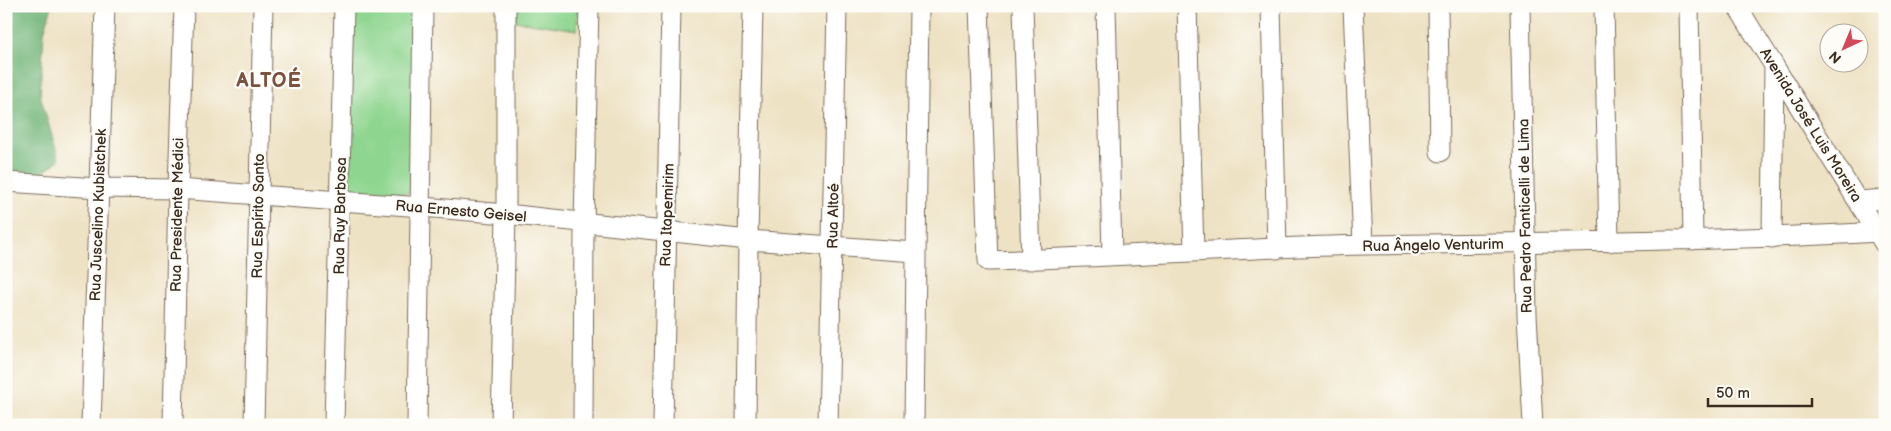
<svg xmlns="http://www.w3.org/2000/svg" width="1891" height="431" font-family="'Balsamiq Sans',sans-serif">
<rect width="100%" height="100%" fill="#fdfcf7"/>
<filter id="ink" filterUnits="userSpaceOnUse"><feTurbulence type="fractalNoise" baseFrequency=".02" numOctaves="2"/><feDisplacementMap in="SourceGraphic" scale="10" xChannelSelector="R" yChannelSelector="G"/><feConvolveMatrix kernelMatrix="1 2 1 2 8 2 1 2 1" color-interpolation-filters="sRGB"/></filter>
<filter id="wash" filterUnits="userSpaceOnUse"><feTurbulence type="fractalNoise" baseFrequency=".0096" numOctaves="4" result="noise"/><feDisplacementMap in="SourceGraphic" scale="20" xChannelSelector="R" yChannelSelector="G"/><feGaussianBlur stdDeviation="1.12" result="paint"/><feColorMatrix in="noise" values="0 0 0 0 0 0 0 0 0 0 0 0 0 0 0 0 0 1.4 0 .05"/><feComposite in="paint" operator="in"/></filter>
<g filter="url(#wash)">
<rect width="100%" height="100%" fill="#eee2c4"/>
<path fill="#8ed58f" stroke="#648056" d="M351 6H414L412 193 349 190Z
M516 6H578L577 30 516 21Z"/>
<path fill="#72b67a" stroke="#56704c" d="M6 6H52L44 32 40 95 59 160 30 183 6 179Z"/>
</g>
<g filter="url(#ink)">
<g fill="none" stroke-linecap="round" stroke-linejoin="round">
<g stroke="#7a6a58" stroke-width="21">
<path id="minor" d="M979 6 988 261C1113 257 1238 248 1364 245 1535 242 1706 242 1878 232
M1023 6 1031 260
M1106 6 1112 256
M1187 6 1194 252
M1271 6 1277 249
M1353 6 1363 245
M1438 6 1440 152
M1520 6 1527 315 1533 425
M1604 6 1609 242
M1689 6 1693 240
M1737 6 1885 245
M6 182 98 188 178 189 422 207 506 214 748 240 915 252
M1859 201 1885 199
M1772 238 1774 65
M91 425 105 6
M173 425 178 189 184 6
M254 425 263 6
M334 425 344 6
M417 425 423 6
M501 425 506 214V6
M583 425 584 223 589 6
M663 425 671 6
M746 425 748 240 753 6
M828 425 837 6
M914 425 919 6"/>
</g>
<use href="#minor" stroke="#fff" stroke-width="19"/>
</g>
</g>
<g text-anchor="middle" stroke-width="4.5" stroke-linejoin="round" paint-order="stroke">
<g font-size="15" fill="#3b2a1e" stroke="#fdfcf7">
<text transform="translate(1811 125) rotate(58)" y="5">Avenida José Luis Moreira</text>
<text transform="translate(461 211) rotate(5)" y="5">Rua Ernesto Geisel</text>
<text transform="translate(98 215) rotate(-88)" y="5">Rua Juscelino Kubistchek</text>
<text transform="translate(177 215) rotate(-89)" y="5">Rua Presidente Médici</text>
<text transform="translate(667 215) rotate(-88)" y="5">Rua Itapemirim</text>
<text transform="translate(258 216) rotate(-89)" y="5">Rua Espírito Santo</text>
<text transform="translate(340 216) rotate(-89)" y="5">Rua Ruy Barbosa</text>
<text transform="translate(833 216) rotate(-89)" y="5">Rua Altoé</text>
<text transform="translate(1525 216) rotate(-91)" y="5">Rua Pedro Fanticelli de Lima</text>
<text transform="translate(1433 245) rotate(-1)" y="5">Rua Ângelo Venturim</text>
</g>
<g font-size="20" font-weight="bold" letter-spacing="1" fill="#7b5340" stroke="#fdfcf7">
<text x="269" y="87">ALTOÉ</text>
</g>
</g>
<rect width="1891" height="431" fill="none" stroke="#fdfcf7" stroke-width="25"/>
<g transform="translate(1844 48) rotate(224)"><circle r="24" fill="#fdfcf7" stroke="#afa8a0"/>
<path d="M0-4L9 19L0 12L-9 19Z" fill="#d1495b"/>
<text y="-8" font-size="14" font-weight="bold" text-anchor="middle" fill="#3b2a1e">N</text>
</g>
<path d="M1708 398v8h104v-8" fill="none" stroke="#3b2a1e" stroke-width="2.5"/>
<text x="1716" y="398" font-size="15" fill="#3b2a1e" stroke="#fdfcf7" stroke-width="4" paint-order="stroke">50 m</text>
</svg>
